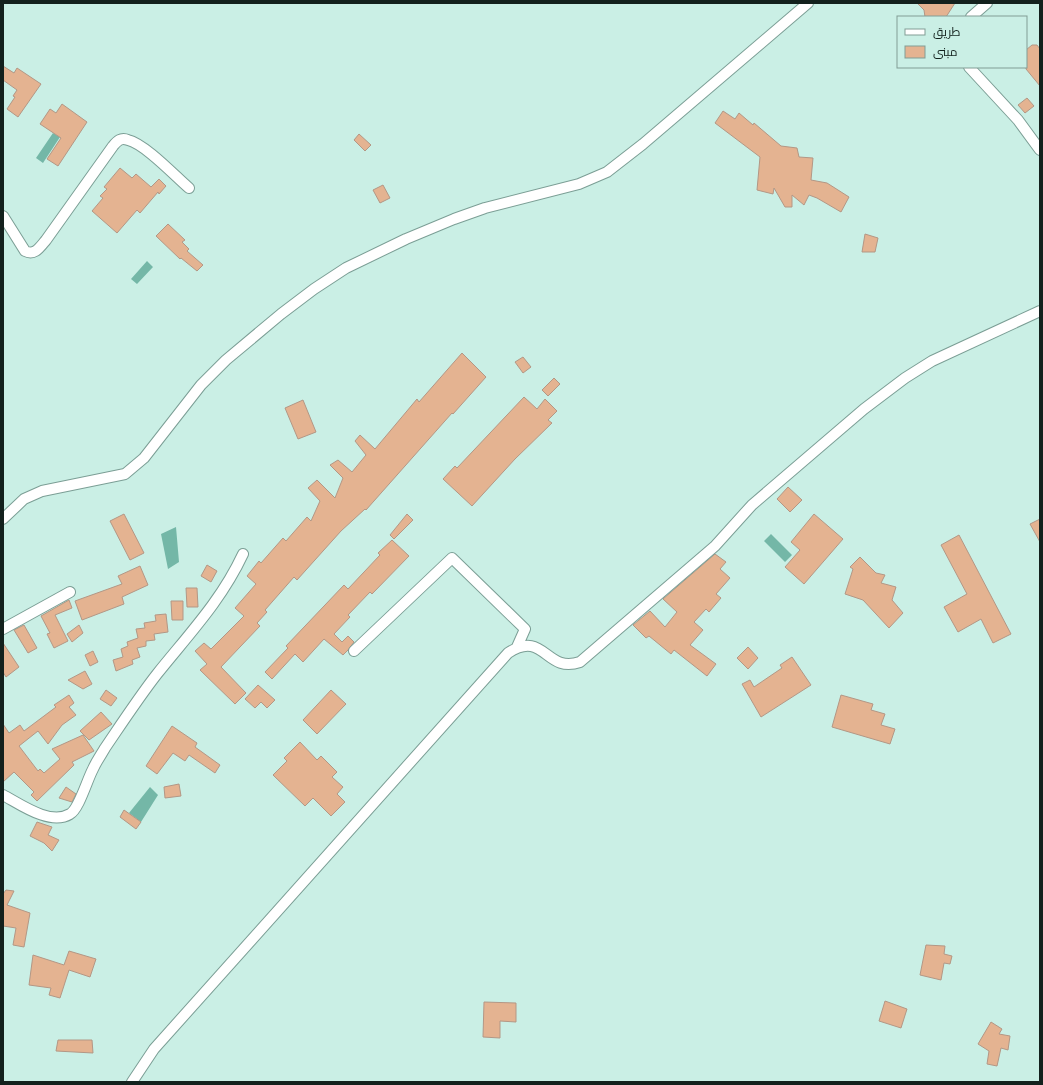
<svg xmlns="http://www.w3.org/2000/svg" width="1043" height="1085" font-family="'PT Sans Narrow',Cairo,sans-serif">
<rect width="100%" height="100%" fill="#caefe5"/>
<path fill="#74b7a7" d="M53 133 60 137 43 163 36 158Z
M147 261 153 267 137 284 131 279Z
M176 527 179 562 168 569 161 534Z
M771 534 792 555 785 562 764 541Z
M150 787 158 795 141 822 129 813Z"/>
<path fill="#e4b391" stroke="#b39785" d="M917 3H955L946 17H925L924 10Z
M1032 45H1037L1040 49V86L1026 69V50Z
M3 66 14 73 17 68 41 84 18 117 7 109 15 97 13 96 17 90 3 80Z
M1027 98 1034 106 1025 113 1018 105Z
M62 104 87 122 58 166 47 159 61 138 40 124 50 109 56 113Z
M723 111 735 119 739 113 753 125 754 123 781 146 797 148 799 157 813 158 811 180 827 183 849 197 841 212 817 198 809 195 804 205 792 195V207H785L774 188 773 194 757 190 760 157 715 123Z
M359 134 371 145 365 151 354 140Z
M120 168 132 178 136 174 151 187 159 179 166 186 159 194 158 192 140 213 137 210 117 233 92 211 103 198 100 196 107 189 104 187Z
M383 185 390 198 380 203 373 190Z
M168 224 185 240 182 242 189 249 187 251 203 265 197 271 181 258 180 259 156 236Z
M865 234 878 238 875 252H862Z
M462 353 486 377 453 414 452 413 366 510 365 509 341 531 297 580 294 577 265 610 267 612 257 623 260 626 221 667 246 693 235 704 200 670 207 664 195 651 204 643 211 649 244 616 235 608 256 584 247 576 259 561 261 563 283 538 286 541 307 517 311 521 320 501 308 488 317 480 335 498 343 478 330 465 338 460 352 472 366 455 355 441 360 435 375 449 417 399 419 402Z
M523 357 531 367 523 373 515 362Z
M554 378 560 384 548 396 542 390Z
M524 397 537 409 545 399 557 411 548 420 552 423 515 459 472 506 443 479 455 466 457 468Z
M303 400 316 432 298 439 285 408Z
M788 487 802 500 790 512 777 499Z
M124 514 144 553 130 560 110 521Z
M407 514 413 520 394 539 390 535Z
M814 514 843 539 804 584 785 567 800 550 791 542Z
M1040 519V542L1030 524Z
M959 535 1011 634 993 643 981 619 958 632 944 607 967 594 941 545Z
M392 540 409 556 372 594 370 592 348 615 350 617 334 634 342 642 348 636 354 642 348 650 343 655 324 639 303 662 295 654 272 679 265 672 288 648 286 646 344 585 348 589 380 555 378 553Z
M715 554 726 562 720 569 730 578 716 594 721 598 709 612 706 609 694 622 703 630 690 645 716 664 707 676 674 650 671 654 649 636 646 638 633 625 650 611 665 627 677 612 663 599Z
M860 557 876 573 885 575 881 583 896 587 892 600 903 613 889 628 863 600 845 594 853 569 850 567Z
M207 565 217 571 211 582 201 576Z
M140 566 148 585 122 597 124 604 82 620 75 601 122 584 118 576Z
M186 588H197L198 607H187Z
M69 600 72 608 55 615 68 641 54 648 47 634 50 633 41 616Z
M171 601H183V620H172Z
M166 614 168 632 154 634 155 640 146 641V646L137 648 140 657 132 660 133 664 116 671 113 660 123 657 121 649 128 646 127 642 138 638 136 629 145 628 144 623 156 621 155 615Z
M24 625 37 648 28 653 14 630Z
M79 625 83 633 72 642 67 634Z
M3 643 19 667 6 677 3 672Z
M748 647 758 658 748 669 737 658Z
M93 651 98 662 90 666 85 655Z
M792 657 811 685 761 717 742 684 750 680 754 687 782 668 780 665Z
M85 671 92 684 83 689 68 680Z
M258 685 275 700 267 708 261 702 255 708 245 699Z
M106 690 117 698 111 706 100 699Z
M331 690 346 704 317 734 303 720Z
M69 695 74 703 69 707 76 715 62 725 48 744 38 731 19 746 38 771 40 769 44 773 60 759 52 749 83 735 94 751 72 762 74 765 37 801 31 795 34 792 14 772 3 782V724L9 733 20 725 24 731 56 707 54 705Z
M841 695 873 704 871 710 885 714 881 725 895 729 890 744 832 727Z
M101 712 112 724 89 740 80 731Z
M172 726 197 743 195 747 220 765 215 773 189 755 185 761 173 753 157 774 146 766Z
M300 742 317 760 321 756 337 772 332 777 343 787 337 794 345 802 331 816 313 798 305 806 273 775 287 761 284 758Z
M179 784 181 796 165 798 164 787Z
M66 787 76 794 72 802 59 798Z
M124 810 141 822 136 829 120 817Z
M37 822 52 827 48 835 59 840 52 851 44 843 30 836Z
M6 890 14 891 7 905 30 913 24 947 13 945 16 928 3 926V894Z
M926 945 945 946 944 954 952 956 950 964 944 963 941 980 920 975Z
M69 951 96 959 90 977 69 970 60 998 49 995 51 988 29 985 33 955 64 965Z
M885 1001 907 1009 901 1028 879 1021Z
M484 1002 516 1003V1022L500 1021V1038L483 1037Z
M991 1022 1002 1029 999 1034 1010 1036 1008 1050 1001 1048 997 1066 987 1064 989 1051 978 1044Z
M58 1040H92L93 1053 56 1051Z"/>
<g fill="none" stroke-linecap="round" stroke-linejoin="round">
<g stroke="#7b9e95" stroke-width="12">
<path id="street" d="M971 17 987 3
M969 67 1018 120 1040 150
M3 216 25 251C35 256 40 247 46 240L113 146C117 141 121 137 128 140 145 144 175 176 189 188
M3 519 24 499 42 491 125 474 144 458 201 385 226 360 281 314 314 289 346 268 406 239 454 219 485 208 579 184 607 172 643 144 808 3
M3 629 70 592
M354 651 452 558 525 629 517 647
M3 795C20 804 50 826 70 814 79 809 87 780 93 769 96 762 101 755 105 748 122 723 139 697 157 674 189 634 221 601 243 554
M132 1082 154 1049 508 653C545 629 545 674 580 662L715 546 752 505 864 409 905 378 932 361 1040 311"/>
</g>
<use href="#street" stroke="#fff" stroke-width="10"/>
</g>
<rect width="1043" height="1085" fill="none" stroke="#13211d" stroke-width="8"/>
<rect x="897" y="16" width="130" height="52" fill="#caefe5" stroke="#819d95"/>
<rect x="905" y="29" width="20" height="6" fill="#ffffff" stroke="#819d95"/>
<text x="933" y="36" font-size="12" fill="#13211d">طريق</text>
<rect x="905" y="46" width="20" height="12" fill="#e4b391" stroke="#819d95"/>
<text x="933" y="56" font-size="12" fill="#13211d">مبنى</text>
</svg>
